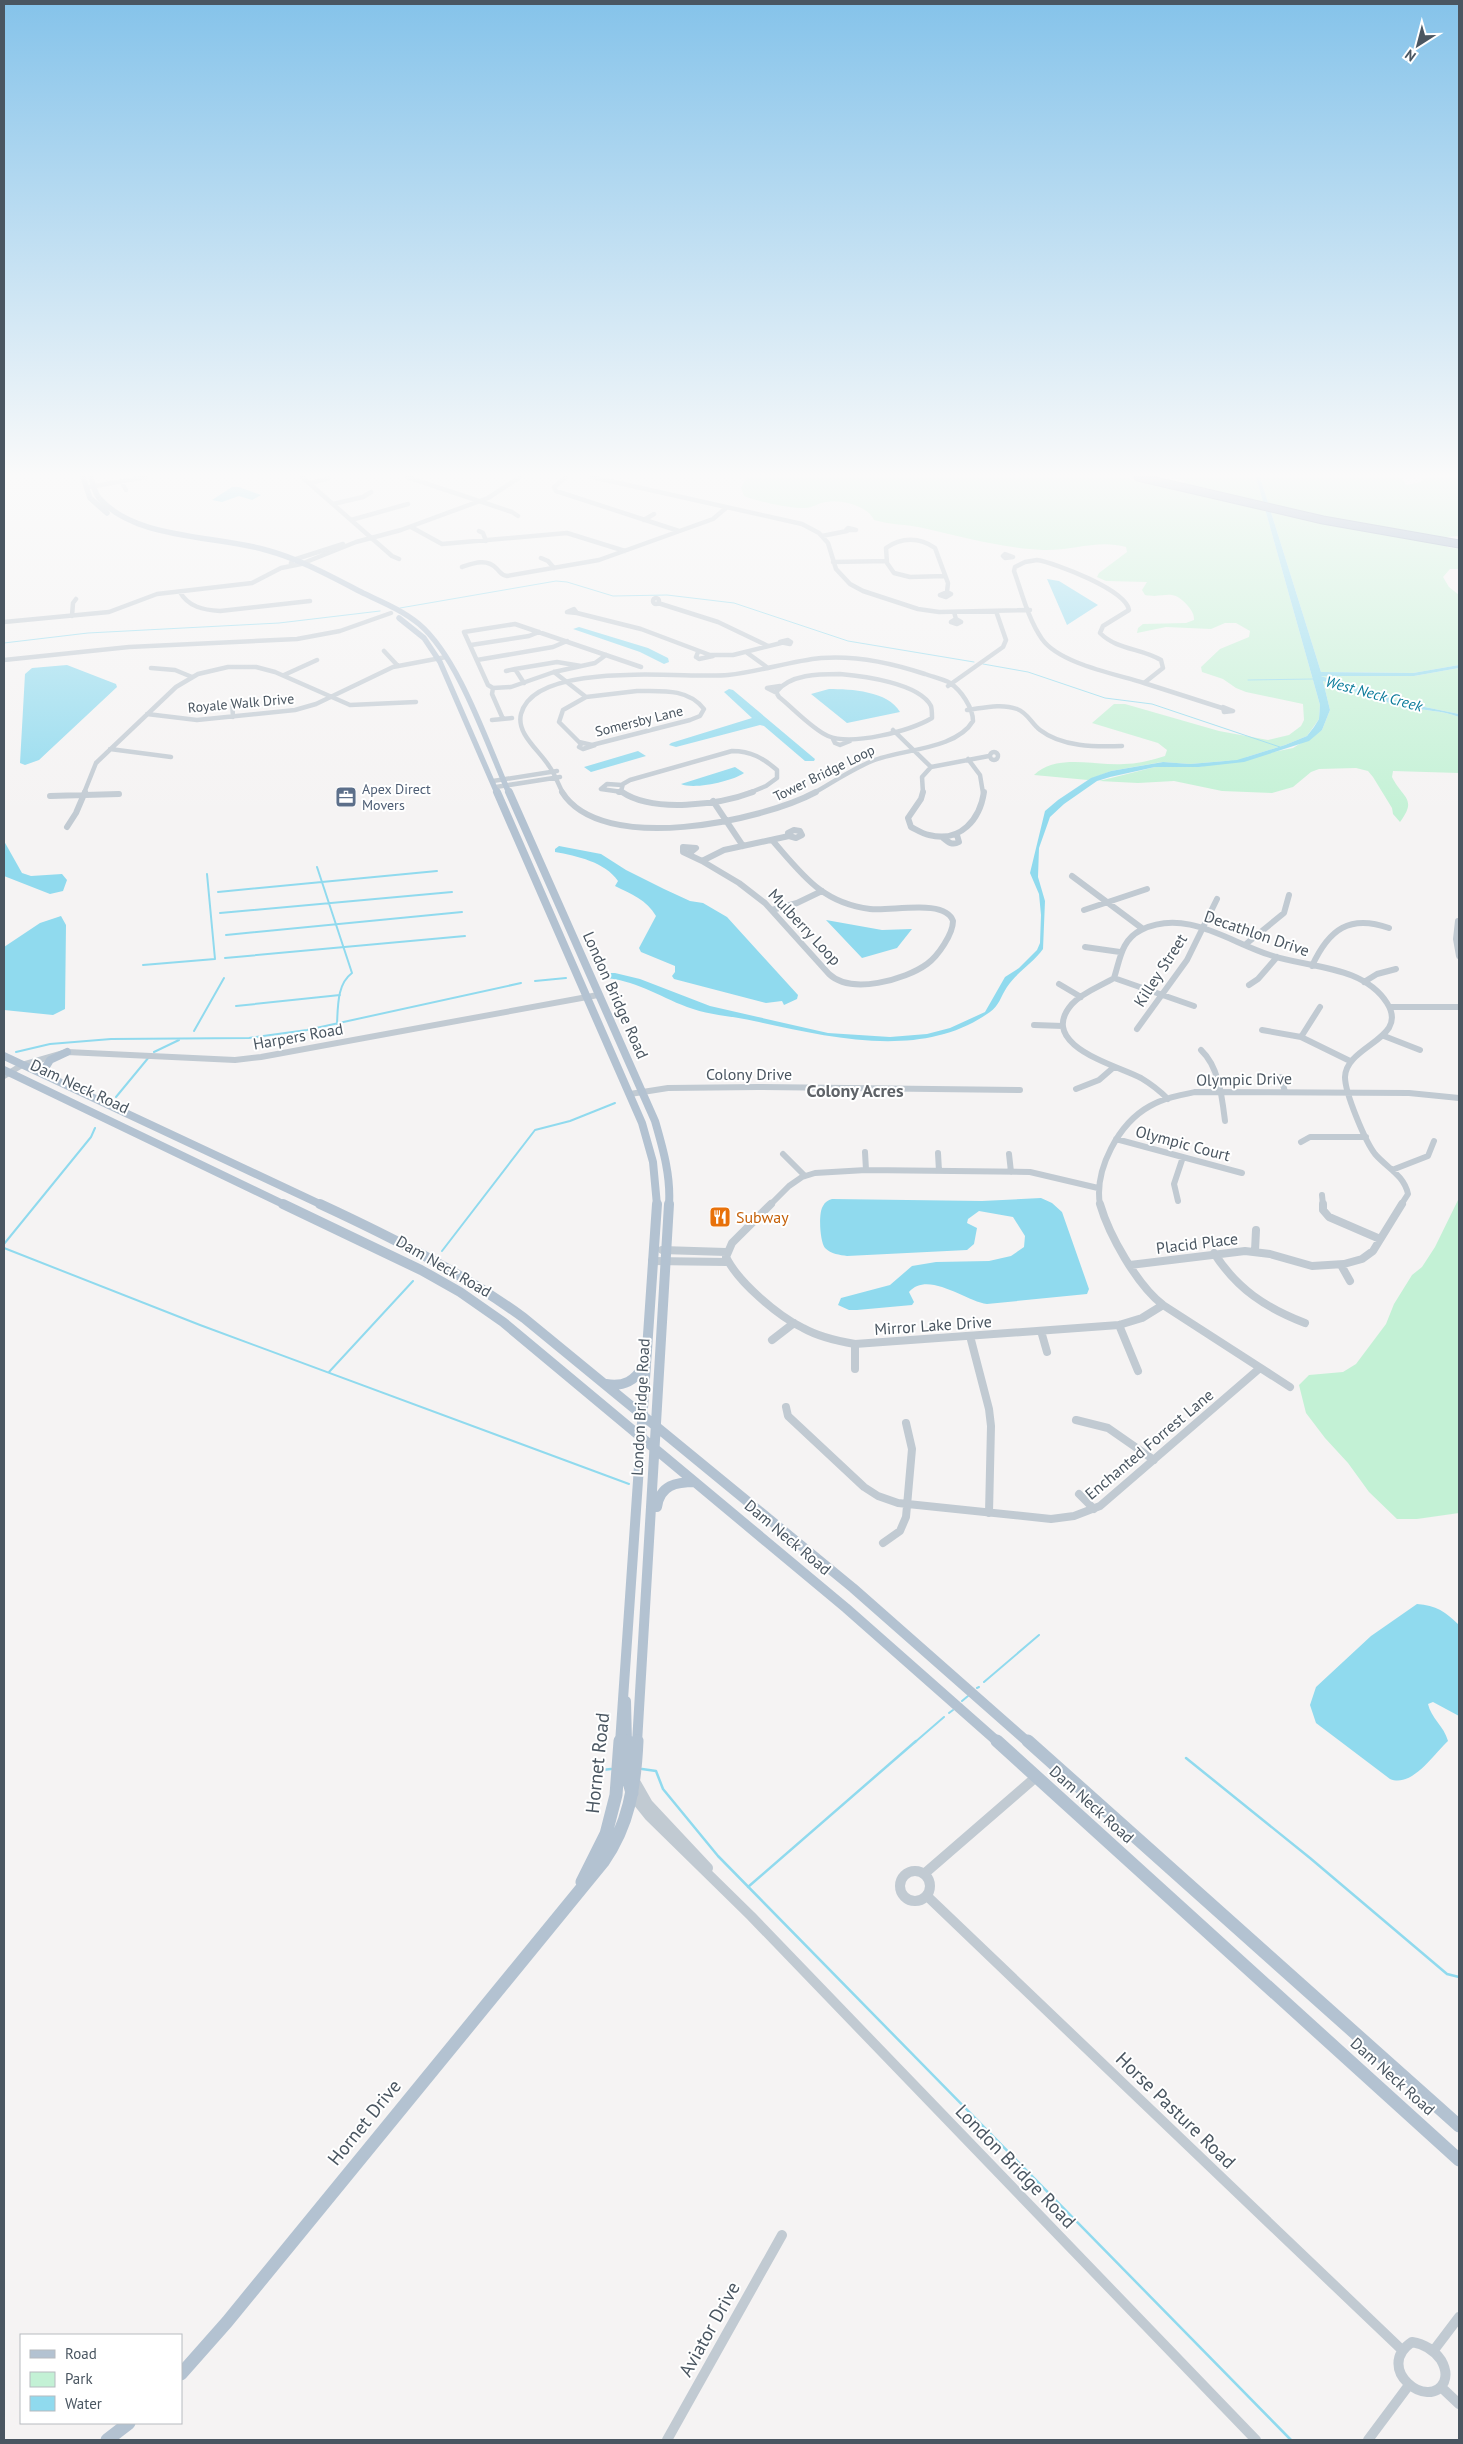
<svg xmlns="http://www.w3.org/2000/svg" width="1463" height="2444" font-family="'PT Sans',sans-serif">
<rect width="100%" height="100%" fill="#f5f3f3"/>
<path fill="#c3f1d5" d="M746 477H1121L1176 490 1185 481 1168 477H1256L1320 705 1319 719 1307 736 1285 745 1237 760 1190 764 1162 762 1111 771 1088 780 1034 775C1057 753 1095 766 1124 764 1138 764 1152 760 1165 756L1167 750 1158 743 1092 723 1114 704H1125L1219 731 1268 740 1289 735 1301 726 1304 720 1303 704 1246 692 1236 688 1223 679 1202 672 1201 667 1220 649 1249 637 1250 631 1236 623H1225L1211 629 1166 627 1137 633 1138 628 1143 624 1186 623 1194 620C1194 614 1192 611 1188 606 1171 587 1166 599 1145 595L1142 590 1147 582 1106 581 1097 577 1099 573 1127 552 1126 547C1098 539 1072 551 1043 550 1006 549 959 536 923 528 906 524 890 525 874 520 868 506 841 499 826 502 818 503 813 508 804 508 791 509 756 501 744 496L741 488Z
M1260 477H1401L1406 485 1421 482 1426 477H1459V536L1447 537V547L1459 549V569H1450L1443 577 1449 587 1459 595V665L1413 673 1321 672Z
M1459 668V714L1405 703 1321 676H1414Z
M1323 681C1350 690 1378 701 1406 707 1424 711 1441 710 1459 717V773L1393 771 1392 777C1402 798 1418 798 1400 822L1393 814 1392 808 1373 777 1368 771 1356 768 1319 769 1311 772 1293 787 1272 793 1222 791 1174 781 1138 783 1099 781 1155 767H1199L1293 748 1322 730 1330 710Z
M1459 1198V1513L1417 1519H1397L1369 1492 1348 1463 1325 1438 1306 1413 1299 1385 1309 1375 1343 1372 1356 1364 1386 1324 1394 1304 1412 1275 1422 1267 1435 1247Z"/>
<path fill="#90daee" d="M1256 477H1260L1321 672 1413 673 1459 665V668L1414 676H1321L1405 703 1459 714V717C1441 710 1425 711 1406 707 1378 701 1351 690 1323 681L1330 710 1322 730 1309 741 1244 762 1199 767H1155L1110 777 1097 781 1064 804 1050 817 1039 848 1038 877 1045 901 1043 949C1033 963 1016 973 1007 987 1001 996 999 1006 990 1012 922 1061 829 1037 754 1021 732 1016 708 1015 687 1007 658 996 634 979 602 978L598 973H615L640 979 710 1006 828 1033 890 1037 927 1034 950 1028 985 1012 1005 977 1019 968 1037 950 1040 943 1041 915 1039 894 1030 873 1045 811 1058 800 1091 778 1111 771 1163 762 1190 764 1237 760 1285 745 1307 736 1314 727 1319 719 1320 705Z
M232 487H239L261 495 252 500 239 496 222 502 212 500Z
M1047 579 1059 581 1098 605 1067 625Z
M579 627 648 648 668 658 669 662 664 664 640 652 573 629Z
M67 665 116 684 117 687 39 760 25 765 20 763 25 674 32 668Z
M729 689 733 690 815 759 814 761H805L764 726 760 725 676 747 669 745 671 743 752 718 724 692Z
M829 689C851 689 888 691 900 712L847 723 811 694Z
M638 751 646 756 591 772 584 767Z
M735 767 744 773C733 781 694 790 681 784Z
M4 841 22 873 31 876 62 874 67 880 63 891 50 894 4 876Z
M559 846 601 854 626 870 664 889 690 901 703 903 727 917 798 995 797 999 784 1005 782 1001 766 1003 674 979 672 976 675 972V966L641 952 639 948 656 916C647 900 631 894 615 886L618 881C605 862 577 856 555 852V849Z
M61 916 66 925 65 1009 53 1015 4 1010V947L40 923Z
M826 920 882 930 912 929 897 948 862 958Z
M1041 1198 1052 1203 1062 1212 1089 1289 1087 1294 987 1304C965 1301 928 1270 909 1292L914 1302 912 1305 857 1310H849L838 1305 841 1298 890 1285 912 1266 936 1262 989 1261 1011 1256 1024 1247 1025 1236 1013 1217 979 1211 968 1219 967 1223 977 1228 974 1244 967 1250 847 1256C840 1255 831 1254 825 1248 820 1242 818 1213 823 1206 825 1202 828 1200 832 1199L982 1201Z
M1417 1604C1436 1605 1446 1612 1459 1625V1716L1433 1702 1428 1704C1431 1718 1444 1726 1448 1741 1433 1755 1412 1788 1390 1779L1316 1723 1310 1705 1316 1687 1371 1636Z"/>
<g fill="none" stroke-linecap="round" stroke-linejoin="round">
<path stroke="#90daee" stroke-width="1" d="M400 608 556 581 567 582 613 596 667 595 734 603 848 641 974 662
M4 643 88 633 279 623 380 611
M983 664 1028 672 1105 698 1152 704 1280 747
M1248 680 1313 679"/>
<path stroke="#90daee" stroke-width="2" d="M317 867 352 973C337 984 338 1006 337 1024
M218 892 437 871
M220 913 452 892
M226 935 462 912
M225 958 465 936
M143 965 215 959 207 874
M535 981 566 978
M236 1006 340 995
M194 1031 224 978
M16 1052 50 1044 111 1039 249 1038 307 1030 521 983
M154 1052 179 1040
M116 1097 149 1057
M4 1244 91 1137 95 1128
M4 1248 200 1325 629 1484
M442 1251 535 1130 570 1121 615 1103
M329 1372 413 1281
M984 1682 1039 1635
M977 1688 979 1687
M962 1701 968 1696
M949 1713 953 1710
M914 1743 944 1717"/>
<path stroke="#90daee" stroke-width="2.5" d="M1186 1758 1310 1858 1447 1974 1459 1977
M642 1769 656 1771 663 1789 718 1856 1291 2440
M602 1770 611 1769
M748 1887 916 1741"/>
<g stroke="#7690ad" stroke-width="9">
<path id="highway" d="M1138 477 1323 520 1459 544"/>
</g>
<path stroke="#c1cad2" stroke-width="4.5" d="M302 477 392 556 399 559
M407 477 512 512 518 516
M566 477 554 487 556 491 679 531
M592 477 802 524 819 533 828 543 836 569 850 584 863 591 918 609 939 612 1030 610
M121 481 126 490
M310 483 329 478
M89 487 146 477
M333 504 363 497 371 492
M351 520 408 504
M644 520 654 514
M411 527 442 544 567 533 625 551
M848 528 856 530H846Z
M479 531 483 533 486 541
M822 536 847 531
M1005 554 1013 557 1005 558 1003 556Z
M541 558 548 561 554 568
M1037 560C1056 563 1126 590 1129 610L1103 626 1100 633C1117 650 1141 648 1161 660L1163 668 1144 683C1116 674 1060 664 1042 639 1028 619 1022 593 1014 571L1015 567 1025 562Z
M833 562 887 561
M291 563 293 560 343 544
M462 567C474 563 487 558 497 569 501 573 501 575 507 576L599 560 713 519 726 508
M945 576 910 577 894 573 887 563 886 548C901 537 920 537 935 548L948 583 947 592
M180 592C188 607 204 610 220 611L310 601
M947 592 951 594 946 597 940 595Z
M653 601a3 3 0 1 1 6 0a3 3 0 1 1-6 0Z
M658 603 718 622 768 646
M574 609 577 613 567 612Z
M954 612 956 619
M577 613 641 629 710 655H733L781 643
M72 616 73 603 76 599
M956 619 961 622 957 624 951 622Z
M4 622 109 612 157 594 252 583 281 568 301 564 356 542 401 530 488 498 520 477
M788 640 791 642 790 644 780 642Z
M471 645 529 636 539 632
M384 651 398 666
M698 652 696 657 699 659 713 656
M746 652 768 668
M606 655 595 663 554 672 511 687 493 688 488 685 464 632 515 624 641 667
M4 660 129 647 297 639 340 631 391 613
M477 660 553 647 567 641
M151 668 175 670 192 677
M506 671 515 669
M554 672 586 697
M840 674C863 676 919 683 931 706 932 710 932 714 932 718 910 731 852 746 828 736 812 729 793 708 779 697L776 692C790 674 819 674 840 674Z
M284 675 317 660
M524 683 515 669 557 662 581 666
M1144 683 1222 708
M948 686 1003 647 1006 640 996 611
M493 688 492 694 503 719
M637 691C661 691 688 688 704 709L700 716 690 720 592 745 579 742 559 722 563 710 586 697Z
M777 693 767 688 780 686
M232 701 233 717
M1223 707 1233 711 1224 712Z
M967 710C983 708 1001 703 1017 709 1028 713 1031 723 1040 730 1062 747 1095 747 1122 746
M147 714 197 720 295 710 316 704 393 667 446 657
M492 720 512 718
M893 730 931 767 922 777 923 793
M833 739 835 743 840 745 850 741
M582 743 579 747 583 749 595 745
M110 749 171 757
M990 756a4 4 0 1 1 8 0a4 4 0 1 1-8 0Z
M968 759 980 775 983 793
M931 767 989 756
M493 781 557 771
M622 785 607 784 601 789 622 792
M496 787 560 777
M84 793 96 763 176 687 198 674 228 667H256L275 672 350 705 416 702
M563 793C558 784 555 774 549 766 540 751 516 734 521 714 535 659 685 679 728 675 759 672 790 661 821 658 857 655 892 663 925 674 933 677 943 679 950 683 961 690 973 708 973 721 956 750 901 749 872 761 851 770 833 782 814 793
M624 793 621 791 623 784 630 780 732 751C751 751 763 758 777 770V778L766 786 749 793"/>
<path stroke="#c1cad2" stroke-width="6" d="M562 792C602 856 762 821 816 792
M619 792H622
M622 792C653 813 719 805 753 792
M923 792 921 799 908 818 911 827C917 830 923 834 929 835 961 843 980 819 984 792
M50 796 119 794
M713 801 743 846
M67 827 76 813 85 792
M794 830 800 831 802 835 796 838 789 836 788 833Z
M942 837C948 842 952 846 959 842L957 835
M772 840C802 874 821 903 870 909 890 912 945 898 953 921 953 934 938 956 927 964 905 980 851 995 829 974L765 903 739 883 702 861 724 850 789 836
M690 853 696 848 683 847V852L702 861
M1072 876 1143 929
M772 910 797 903 822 891
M1084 910 1147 889
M1458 921 1456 939 1459 956
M1246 944 1284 913 1289 895
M1085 947 1120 952
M1312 966C1329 929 1350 914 1389 928
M1114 978 1194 1006
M1364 982 1377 974 1396 969
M1059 984 1081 997
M1249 985 1258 979 1277 957
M1390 1007H1459
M1034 1025 1063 1026
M1137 1029 1187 960 1217 899
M1262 1030 1301 1037 1350 1061
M1384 1036 1420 1050
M1301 1037 1320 1007
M1201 1050C1219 1067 1222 1097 1225 1121
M4 1076 22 1065 67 1052 235 1060 261 1057 598 995
M1281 1077 1285 1092
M1076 1089 1099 1080 1114 1067
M630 1094 668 1088 758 1087 1020 1090
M1168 1099C1160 1091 1151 1084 1141 1078 1116 1065 1036 1045 1072 1004 1083 992 1101 986 1114 978 1120 960 1121 940 1141 930 1186 908 1229 942 1270 955 1308 968 1363 965 1387 1003 1410 1039 1346 1045 1345 1077 1345 1093 1365 1141 1375 1154 1387 1168 1404 1175 1408 1194L1401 1205
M1116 1139 1242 1173
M1301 1142 1310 1137H1366
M865 1152 866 1170
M938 1153 939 1171
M783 1154 805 1176
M1009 1154 1011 1172
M1392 1170 1428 1156 1434 1141
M1322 1195 1323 1205
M1178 1201 1174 1184 1183 1157
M770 1205 789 1186 802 1177 815 1173 866 1170 1030 1172 1098 1188
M1100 1205C1094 1169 1119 1123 1150 1106 1164 1098 1180 1095 1195 1092L1409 1093 1459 1098"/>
<path stroke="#c1cad2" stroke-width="8" d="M771 1204 732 1243 726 1257C738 1282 778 1316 803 1328 819 1337 837 1341 855 1344L1119 1325 1142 1318 1163 1305
M1100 1204C1109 1235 1137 1285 1163 1305L1290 1387
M1323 1204V1210L1329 1217 1380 1239
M662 1250 726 1252
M1255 1251 1256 1230
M1214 1253C1237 1289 1266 1308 1305 1323
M652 1261 727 1262
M1130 1265 1245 1251 1270 1254 1312 1266 1344 1264 1362 1259 1373 1251 1402 1204
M1341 1265 1350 1281
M1119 1325 1138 1371
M1041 1331 1047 1352
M970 1336 989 1409 991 1426 989 1513
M772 1340 794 1323
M855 1344V1369
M786 1407 788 1416 864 1487 878 1496 898 1503 1051 1519 1074 1516 1100 1506 1260 1368
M1076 1420 1108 1428 1154 1460
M1079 1494 1094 1509
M883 1543 900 1531 906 1517 912 1449 906 1423"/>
<path stroke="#c1cad2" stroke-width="10" d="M636 1783 648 1804 708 1868
M633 1796 649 1816 751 1916 1256 2440
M900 1886a15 15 0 1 1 30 0a15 15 0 1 1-30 0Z
M924 1874 1036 1777
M927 1896 1401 2349
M1412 2342C1424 2344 1434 2350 1441 2360 1445 2367 1447 2375 1444 2382 1429 2412 1373 2368 1412 2342Z
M1434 2350 1459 2317
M1441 2387 1459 2404
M667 2440 782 2235
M1368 2440 1409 2385"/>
<path stroke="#b3c2d1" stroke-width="5.5" d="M83 477 90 498 107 513
M91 477C93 484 94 492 99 498 135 540 216 535 266 550 300 559 332 577 363 593 382 602 402 610 419 624 459 658 487 744 509 793
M399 618 424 638 440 662 497 793"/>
<path stroke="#b3c2d1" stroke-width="8" d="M497 792 642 1123 653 1162 657 1205
M509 792 655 1121C663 1149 671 1176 669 1205
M4 1056 322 1205
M4 1070 285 1205
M52 1075 44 1070 50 1060 67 1052"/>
<path stroke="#b3c2d1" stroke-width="10" d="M283 1204 421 1270 460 1292 503 1322 846 1608 999 1743
M320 1204C391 1237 461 1272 524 1318L853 1588 1029 1743
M606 1384C624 1387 635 1381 644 1365
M657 1507C660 1485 676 1482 695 1482
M626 1701 627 1743
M620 1743 657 1204
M637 1743 669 1204"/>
<path stroke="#b3c2d1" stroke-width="13" d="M627 1741 626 1771 632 1793
M997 1741 1459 2160
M1028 1741 1459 2126
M582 1882 606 1834 616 1795 620 1741
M181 2374 227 2322 603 1862C629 1825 635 1786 637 1741
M107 2440 129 2423"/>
<use href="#highway" stroke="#8ba5c1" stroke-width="7"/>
</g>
<linearGradient id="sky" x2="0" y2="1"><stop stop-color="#85c3ea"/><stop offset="0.58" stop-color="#fafafa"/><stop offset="1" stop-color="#fafafa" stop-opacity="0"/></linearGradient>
<rect width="1463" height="819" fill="url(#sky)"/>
<defs>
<g id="office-square" transform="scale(1.125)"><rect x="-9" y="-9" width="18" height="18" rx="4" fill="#5c6f8a" stroke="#fff"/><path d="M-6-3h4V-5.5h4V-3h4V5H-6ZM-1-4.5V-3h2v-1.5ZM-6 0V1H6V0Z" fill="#fff"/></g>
<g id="restaurant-square" transform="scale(1.125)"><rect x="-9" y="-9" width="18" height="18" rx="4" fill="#e8710a" stroke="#fff"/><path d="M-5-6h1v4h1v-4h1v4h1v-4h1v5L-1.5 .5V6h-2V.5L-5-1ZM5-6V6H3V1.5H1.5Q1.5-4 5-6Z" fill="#fff"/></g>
</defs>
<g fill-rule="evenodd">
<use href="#office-square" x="346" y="797"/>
<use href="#restaurant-square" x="720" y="1217"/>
</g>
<g text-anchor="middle" stroke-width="4" stroke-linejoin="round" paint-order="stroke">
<g font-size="14" fill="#4a5661" stroke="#fff">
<text transform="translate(241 703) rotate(-5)" y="5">Royale Walk Drive</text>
<text transform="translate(639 721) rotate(-14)" y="5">Somersby Lane</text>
<text transform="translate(824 773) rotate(-26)" y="5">Tower Bridge Loop</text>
</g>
<g font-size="14" fill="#4e5e75" stroke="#fff" text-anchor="start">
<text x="362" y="794">Apex Direct<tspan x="362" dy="16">Movers</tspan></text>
</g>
<g font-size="15" font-style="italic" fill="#0c7c9b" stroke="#fff">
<text transform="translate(1374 694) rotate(15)" y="5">West Neck Creek</text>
</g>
<g font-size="16" fill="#4a5661" stroke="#fff">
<text transform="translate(805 927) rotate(47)" y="6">Mulberry Loop</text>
<text transform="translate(1257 933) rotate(19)" y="6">Decathlon Drive</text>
<text transform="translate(1160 970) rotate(-57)" y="6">Killey Street</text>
<text transform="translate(616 995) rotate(66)" y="6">London Bridge Road</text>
<text transform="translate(298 1036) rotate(-10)" y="6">Harpers Road</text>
<text x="749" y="1080">Colony Drive</text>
<text transform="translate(1244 1079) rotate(-1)" y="6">Olympic Drive</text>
<text transform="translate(80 1086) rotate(25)" y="6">Dam Neck Road</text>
<text transform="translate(1183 1143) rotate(15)" y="6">Olympic Court</text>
<text transform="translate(1197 1243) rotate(-7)" y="6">Placid Place</text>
<text transform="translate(444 1266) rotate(30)" y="6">Dam Neck Road</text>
<text transform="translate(933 1325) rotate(-4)" y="6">Mirror Lake Drive</text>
<text transform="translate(640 1407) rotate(-87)" y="6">London Bridge Road</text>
<text transform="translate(1149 1444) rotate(-40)" y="6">Enchanted Forrest Lane</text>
<text transform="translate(788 1537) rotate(40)" y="6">Dam Neck Road</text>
<text transform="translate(1092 1804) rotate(42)" y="6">Dam Neck Road</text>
<text transform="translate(1393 2076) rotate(42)" y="6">Dam Neck Road</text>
</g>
<g font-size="16" fill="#c56008" stroke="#fff" text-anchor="start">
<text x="736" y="1223">Subway</text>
</g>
<g font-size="18" font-weight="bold" fill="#5f6368" stroke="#fff">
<text x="855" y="1097">Colony Acres</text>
</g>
<g font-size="19" fill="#4a5661" stroke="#fff">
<text transform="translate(597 1763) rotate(-84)" y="7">Hornet Road</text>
<text transform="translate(1176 2110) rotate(44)" y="7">Horse Pasture Road</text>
<text transform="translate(364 2122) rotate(-51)" y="7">Hornet Drive</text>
<text transform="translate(1016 2166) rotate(46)" y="7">London Bridge Road</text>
<text transform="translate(709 2329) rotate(-61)" y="7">Aviator Drive</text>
</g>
</g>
<rect width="1463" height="2444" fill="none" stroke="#4a5661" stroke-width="10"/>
<rect x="20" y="2334" width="162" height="90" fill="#ffffff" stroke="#b7bbc0"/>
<rect x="30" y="2350" width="25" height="8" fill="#b3c2d1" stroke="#b7bbc0"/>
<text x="65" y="2359" font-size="15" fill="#4a5661">Road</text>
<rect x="30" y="2372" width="25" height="15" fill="#c3f1d5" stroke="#b7bbc0"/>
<text x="65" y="2384" font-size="15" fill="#4a5661">Park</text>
<rect x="30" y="2396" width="25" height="15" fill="#90daee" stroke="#b7bbc0"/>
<text x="65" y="2409" font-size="15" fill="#4a5661">Water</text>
<g transform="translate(1418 45) rotate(216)" stroke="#ffffff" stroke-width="4" paint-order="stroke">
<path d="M0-4L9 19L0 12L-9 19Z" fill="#4a5661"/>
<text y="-8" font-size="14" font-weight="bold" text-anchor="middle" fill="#4a5661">N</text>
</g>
</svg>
